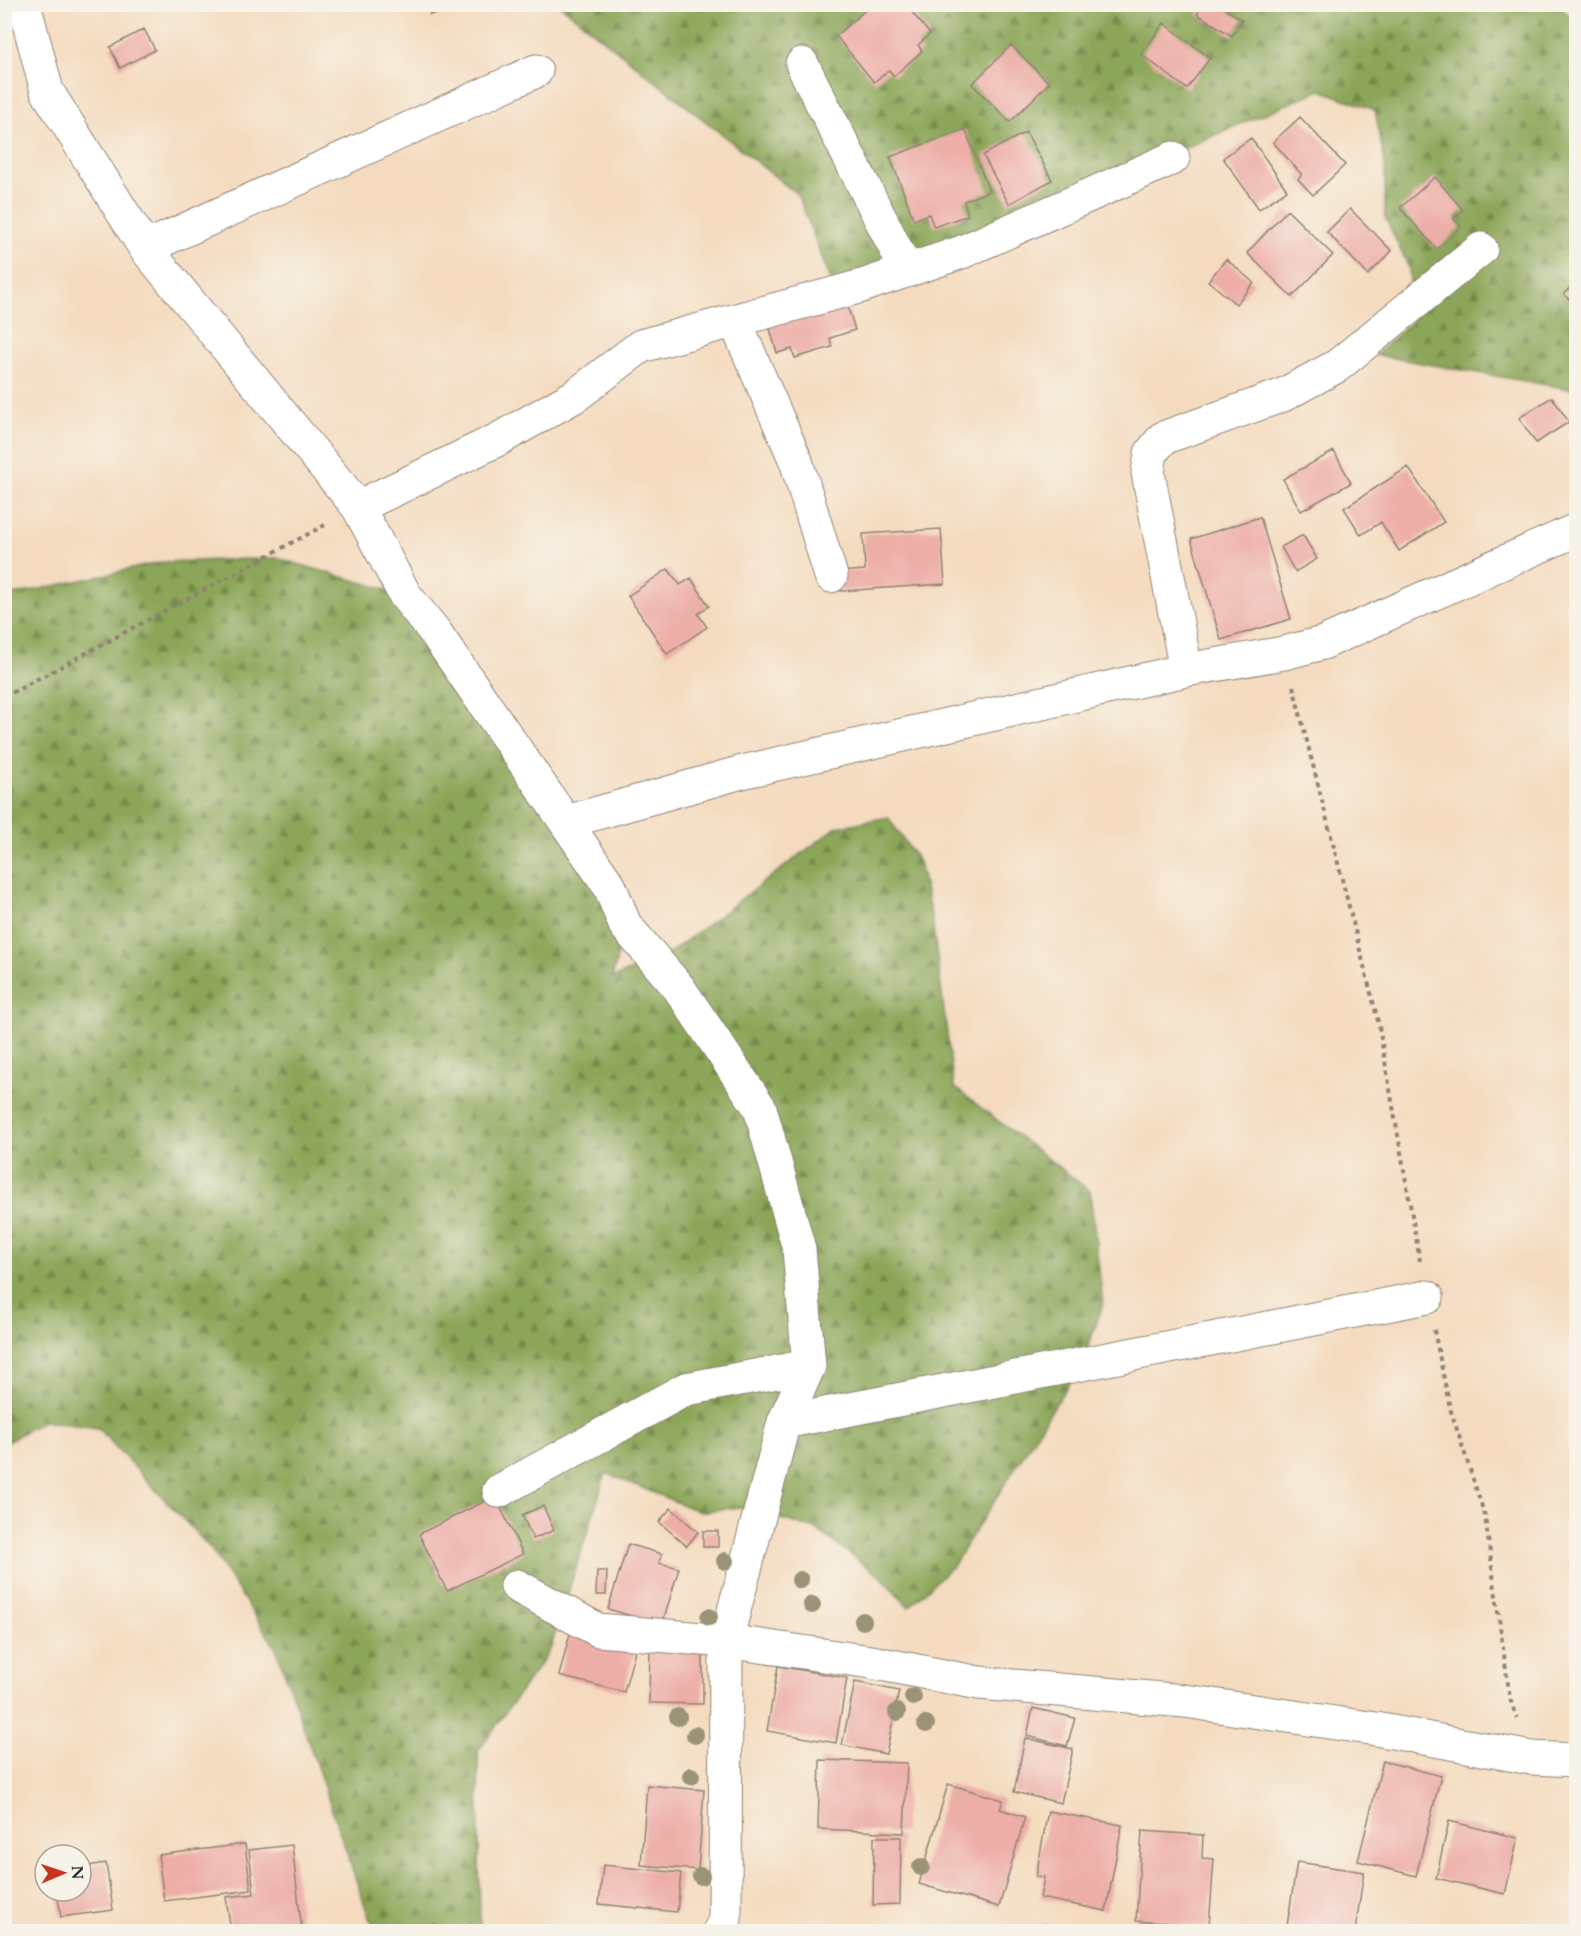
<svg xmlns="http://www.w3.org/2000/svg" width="1581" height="1936" font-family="Cardo,serif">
<defs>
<pattern id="forest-firs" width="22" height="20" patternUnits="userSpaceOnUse" patternTransform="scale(1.5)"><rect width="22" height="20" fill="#8ba659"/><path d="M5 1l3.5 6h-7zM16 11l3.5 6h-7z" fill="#72874a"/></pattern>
</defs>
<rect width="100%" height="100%" fill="#f7f3e8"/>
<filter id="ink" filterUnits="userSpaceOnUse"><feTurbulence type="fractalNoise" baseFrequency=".0167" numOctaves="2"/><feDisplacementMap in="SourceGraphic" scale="12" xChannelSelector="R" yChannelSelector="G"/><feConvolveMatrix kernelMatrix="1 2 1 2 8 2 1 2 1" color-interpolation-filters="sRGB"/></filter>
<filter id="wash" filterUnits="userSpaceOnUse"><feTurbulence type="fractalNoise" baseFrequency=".008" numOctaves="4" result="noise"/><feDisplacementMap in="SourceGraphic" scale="24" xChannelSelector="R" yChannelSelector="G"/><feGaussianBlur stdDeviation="1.35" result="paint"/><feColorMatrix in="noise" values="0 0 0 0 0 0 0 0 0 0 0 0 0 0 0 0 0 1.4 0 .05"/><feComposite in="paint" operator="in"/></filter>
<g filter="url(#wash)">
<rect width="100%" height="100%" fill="#f4dbbf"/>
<path fill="url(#forest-firs)" stroke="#5b6842" stroke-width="1.5" d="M560 5H1559L1576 23V390L1376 355 1413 320 1409 268 1385 217V164L1375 110 1320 90 837 297 798 195Z
M277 558 405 595 625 925 612 978 663 958 837 827 888 817 919 862 932 919 954 1087 1090 1191 1103 1305 1083 1361 954 1564 909 1607 881 1577 816 1529 739 1507 700 1512 606 1473 550 1650 478 1751 480 1931H382L370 1920 276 1648 211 1549 98 1428 43 1421 5 1443 4 597 163 562Z"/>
<g id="blocks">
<path fill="#edaea8" d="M427 4H445L447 10 430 15Z
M872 4H905L930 34 918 45 922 51 894 76 889 70 874 82 836 36Z
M1203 4H1218L1242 20 1232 36 1197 14Z
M1164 23 1210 58 1187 89 1141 54Z
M144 29 155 50 120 68 110 47Z
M1011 45 1049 83 1010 122 972 84Z
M1300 117 1345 165 1313 195 1298 179 1302 175 1273 142Z
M965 129 989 191 964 201 968 215 934 227 929 214 914 220 890 157Z
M1026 132 1052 180 1009 204 983 155Z
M1251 138 1287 190 1259 209 1223 158Z
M1435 177 1463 210 1454 219 1461 227 1437 249 1400 208Z
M1350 209 1392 251 1368 275 1327 232Z
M1287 210 1333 255 1292 297 1247 253Z
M1226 259 1254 283 1236 304 1208 281Z
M1576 281V307L1564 294Z
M845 298 855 330 830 338 832 347 795 358 792 349 777 353 768 322Z
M1552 397 1569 422 1536 443 1519 418Z
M1334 451 1351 483 1301 511 1283 479Z
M1408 467 1444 522 1399 551 1381 522 1361 535 1344 508Z
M1260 517 1291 619 1221 640 1191 539Z
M941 529 945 584 841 591 839 572 865 570 863 534Z
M1303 535 1317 559 1295 572 1281 547Z
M668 569 680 585 691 578 709 606 698 614 707 627 667 654 628 596Z
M495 1496 523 1554 447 1591 419 1534Z
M543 1506 554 1530 533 1539 522 1515Z
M671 1508 698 1532 687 1546 659 1522Z
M703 1531H718V1547H703Z
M628 1544 662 1554 659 1563 679 1568 662 1625 608 1609Z
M597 1571H607L606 1595H596Z
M574 1618 639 1635 624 1692 559 1676Z
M650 1642 703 1643V1704L649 1703Z
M778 1666 847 1678 836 1743 767 1731Z
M855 1682 899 1691 886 1754 842 1745Z
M1033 1708 1075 1718 1067 1746 1027 1736Z
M1025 1738 1073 1749 1061 1803 1014 1792Z
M820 1760 907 1763 904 1833 818 1829Z
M1383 1761 1441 1776 1416 1876 1358 1861Z
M948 1784 1003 1800 1000 1809 1025 1817 999 1907 919 1884Z
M647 1785 704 1790 698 1870 641 1865Z
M1048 1811 1122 1825 1106 1911 1040 1898 1044 1877 1036 1876Z
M1449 1821 1518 1838 1505 1894 1436 1878Z
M1142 1831 1203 1835 1202 1858 1214 1859 1209 1927 1136 1921Z
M874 1837H901L900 1904 873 1905Z
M245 1844 251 1890 164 1901 158 1855Z
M292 1845 302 1932H231L226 1897 254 1894 249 1850Z
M1297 1862 1364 1872 1355 1932H1324L1287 1926Z
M106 1863 113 1910 61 1917 57 1891H81V1867Z
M603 1865 681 1873 677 1912 599 1904Z
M1044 1924 1067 1931V1932H1042Z"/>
</g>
</g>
<g filter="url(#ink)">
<use href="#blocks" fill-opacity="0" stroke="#908375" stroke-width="1.5"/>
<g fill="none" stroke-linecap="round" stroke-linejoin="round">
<g stroke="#908375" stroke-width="35">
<path id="minor" d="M24 4 47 91 145 248 358 507 405 595 435 632 610 887 625 925 679 988 760 1108 799 1249 809 1366 784 1422 726 1641 725 1920 719 1932
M802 64 907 271
M145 248 536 71
M735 321 796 461 831 576
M358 507 499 439 575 396 641 346 862 286 962 252 1173 158
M1186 670 1148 473 1151 453 1163 438 1283 395 1337 366 1481 249
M566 822 742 772 1186 670 1284 653 1323 643 1576 530
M784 1422 1427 1297
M499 1491 686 1389 809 1366
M517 1586 598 1630 726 1641 871 1662 979 1683 1185 1701 1376 1729 1531 1758 1576 1760"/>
</g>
<path stroke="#908375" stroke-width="4" stroke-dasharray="4.5 4.5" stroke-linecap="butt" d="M1293 686 1378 1021 1420 1261
M4 697 325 525
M1434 1330 1450 1408 1485 1516 1510 1699 1517 1718"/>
<use href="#minor" stroke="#fff" stroke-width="33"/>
</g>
<g fill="#9b9377">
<circle cx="725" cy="1561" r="9"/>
<circle cx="800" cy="1580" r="9"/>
<circle cx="812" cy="1605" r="9"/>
<circle cx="709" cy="1617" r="9"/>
<circle cx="863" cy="1621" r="9"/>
<circle cx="913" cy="1697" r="9"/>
<circle cx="897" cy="1712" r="9"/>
<circle cx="678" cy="1717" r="9"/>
<circle cx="926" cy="1724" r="9"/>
<circle cx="695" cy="1735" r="9"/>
<circle cx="691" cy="1776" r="9"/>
<circle cx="921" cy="1867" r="9"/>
<circle cx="701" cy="1876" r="9"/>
</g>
</g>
<rect width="1581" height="1936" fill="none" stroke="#f7f3e8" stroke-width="24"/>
<g transform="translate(63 1873) rotate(88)"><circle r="28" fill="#f7f3e8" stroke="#a5a39c" stroke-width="1.5"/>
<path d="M0-4.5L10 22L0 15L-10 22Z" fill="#c8321e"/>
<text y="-9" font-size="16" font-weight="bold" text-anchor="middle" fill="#2b2b2b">N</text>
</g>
</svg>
